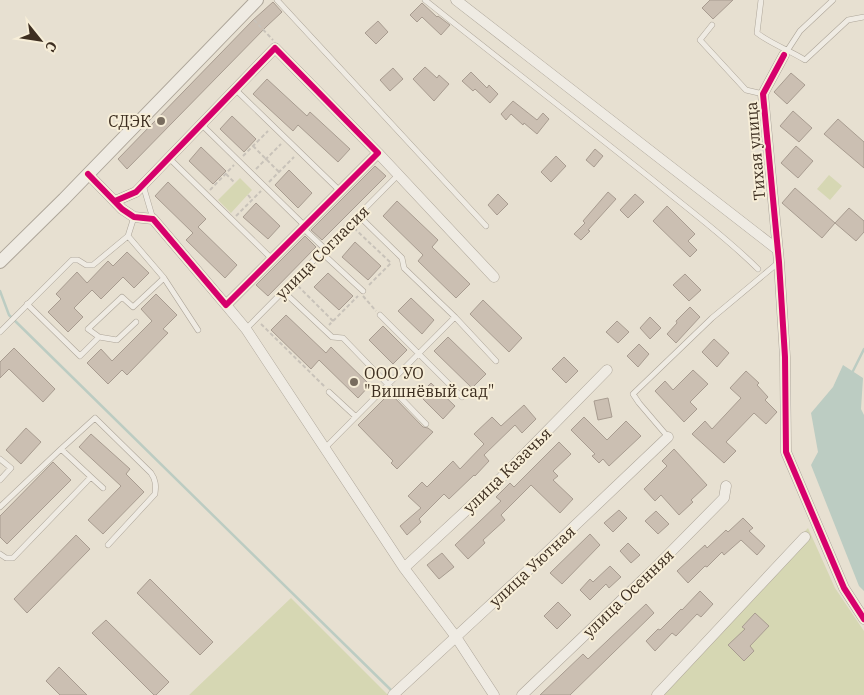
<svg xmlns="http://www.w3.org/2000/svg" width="864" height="695" font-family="'IBM Plex Serif',serif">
<rect width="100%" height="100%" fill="#e7e0d1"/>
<path fill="#d6d7b3" d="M829 175 842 186 830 200 817 189Z
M240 178 252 190 231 213 218 200Z
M808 528 835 588 864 631V695H651Z
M291 598 388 695H189Z"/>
<path fill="#bcccc2" d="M843 365 863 378 861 409 864 415V591L859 586 811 465 818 452 811 413 833 387Z"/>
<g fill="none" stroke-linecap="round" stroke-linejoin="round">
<path stroke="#bcccc2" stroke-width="2.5" d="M0 291 9 315 393 692
M853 371 864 349"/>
</g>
<path fill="#cbbfb2" stroke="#a89c90" d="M710 0H733L713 19 702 8Z
M273 2 282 12 267 26 127 169 118 159 253 20Z
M422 3 437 17 438 16 450 25 441 35 422 17 417 22 410 15Z
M378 21 388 32 376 44 365 33Z
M425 67 437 78 439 75 449 84 434 101 413 79Z
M393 68 403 79 390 91 380 80Z
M471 72 487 88 489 85 498 94 490 103 475 89 473 91 462 81Z
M791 73 805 85 787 104 774 92Z
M267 79 307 116 310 112 350 149 338 162 298 125 293 131 253 94Z
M513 101 537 120 543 113 549 119 537 134 524 123 523 125 511 114 506 120 501 114Z
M793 111 812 128 799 142 780 126Z
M232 116 256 139 244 152 220 129Z
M838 119 864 142V168L824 134Z
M796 146 813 161 798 178 781 163Z
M201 147 226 171 213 184 189 161Z
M595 149 603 156 594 167 586 160Z
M556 156 566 166 551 182 541 172Z
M375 166 386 176 322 240 311 230Z
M289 170 312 193 298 208 275 185Z
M168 182 206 219 198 227 237 265 225 278 186 240 193 233 155 196Z
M795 188 835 223 822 238 782 203Z
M608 192 616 199 588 230 590 231 581 240 574 234 585 223 583 221Z
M498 194 508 204 497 215 488 205Z
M635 194 644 202 628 218 620 210Z
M397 201 438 240 432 247 470 284 456 298 418 261 423 255 383 216Z
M256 203 280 226 268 239 243 217Z
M667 206 695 234 688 241 697 250 690 257 653 221Z
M849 208 864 221V232L856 241 835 223Z
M305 236 316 247 268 296 256 285Z
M355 242 381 266 368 280 342 257Z
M127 252 149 273 134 288 123 277 101 299 92 290 74 308 83 317 68 332 48 312 61 299 56 294 77 272 87 283 108 261 113 266Z
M328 273 353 296 339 310 314 287Z
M685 274 701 290 689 301 673 285Z
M156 294 177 315 163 329 168 333 127 375 122 370 108 384 87 363 101 349 112 361 152 321 141 309Z
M411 298 434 320 422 334 398 311Z
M483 300 522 338 509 352 470 314Z
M690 307 700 317 676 343 667 334 677 323 676 321Z
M286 315 326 353 331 347 370 385 358 398 319 360 311 369 271 330Z
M650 317 661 328 650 339 640 328Z
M617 321 629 332 618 343 606 332Z
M383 326 407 350 393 364 369 340Z
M448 337 486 374 472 388 434 351Z
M714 339 729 353 717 367 702 352Z
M639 344 649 354 638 367 627 356Z
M14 348 55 389 43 402 9 369 0 378V362Z
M564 357 578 371 566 383 552 369Z
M693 370 708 384 690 402 697 409 684 422 655 391 665 381 673 390Z
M746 371 759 383 757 385 768 397 765 400 777 412 766 424 754 413 726 442 736 451 724 463 692 434 705 421 712 429 741 398 730 388Z
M431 383 455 406 443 419 419 395Z
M390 393 423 427 428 428 433 432 397 469 391 463 393 461 358 425Z
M608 398 612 417 598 420 594 401Z
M524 405 536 419 522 433 515 425 484 455 489 461 475 476 474 475 449 499 444 494 419 519 421 522 407 535 400 526 421 508 408 496 422 482 427 487 453 461 460 469 484 444 474 434 492 417 501 426Z
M584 417 607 440 626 421 641 436 609 466 603 459 599 463 592 456 595 454 571 430Z
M26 428 41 442 21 464 6 450Z
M91 434 130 469 126 474 144 492 103 534 88 520 121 486 79 447Z
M559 442 571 454 553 471 558 476 553 480 573 499 560 513 531 485 501 515 505 520 483 540 485 543 468 559 455 545 501 501 496 497 510 483 514 487Z
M674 449 707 485 691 500 693 502 679 515 661 495 655 501 644 489 667 466 662 461Z
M53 462 71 480 7 544 0 537V516Z
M619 510 627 518 613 532 604 523Z
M656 511 669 524 658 534 645 521Z
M743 518 753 528 749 531 765 546 757 555 741 540 724 555 722 552 707 567 705 566 688 583 677 571 705 545 707 548 726 530 728 532Z
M590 534 600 545 562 584 550 573Z
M76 535 90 549 27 613 14 599Z
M628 543 640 555 631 563 620 551Z
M442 553 454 567 439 579 427 565Z
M610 566 621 577 609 588 606 584 590 600 580 590 590 579 593 582Z
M150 579 213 642 200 655 137 593Z
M700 591 713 604 701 617 697 614 676 636 672 633 655 651 646 641 658 629 660 630 681 609 682 610Z
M558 602 571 615 557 629 544 616Z
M646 604 654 613 570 695H540L583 654 588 659Z
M755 613 769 626 750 646 754 651 744 661 728 645 745 629 742 627Z
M106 620 169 682 156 695H154L92 633Z
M59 667 87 695H60L46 681Z"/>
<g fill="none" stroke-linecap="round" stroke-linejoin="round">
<g stroke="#ada599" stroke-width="6">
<path id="service" d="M277 0 486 226
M425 0C501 61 578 120 654 181 689 210 726 237 758 269
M761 0 757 33C771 44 789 50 805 60L848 20 864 17
M712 25 700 40 746 90 763 94
M787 51 800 31 833 0
M235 89 340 191
M201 124 305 226
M169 158 272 259
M143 185 153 219
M359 216 402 258 404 268 455 317 496 361
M303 228 325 249
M128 236 164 278 198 330
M322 253 363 291
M283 291 332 337 343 338 426 424
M27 304 80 356 99 337 117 340 136 322
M380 315 462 397
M246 329 398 175
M0 332 72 260H78L86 265H93L128 236 134 217
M99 337 88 329 122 297 133 307 164 278
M329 392 355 416
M668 437 639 403 633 394 712 318 779 262
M326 447 455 317
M61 449 95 418 151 473C156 480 156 486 155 494L108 545
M0 459 11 468 0 480
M91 477 103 488
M0 507 61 449 91 477 13 558H6L0 554"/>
</g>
<g stroke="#ada599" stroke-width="11">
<path id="minor" d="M456 0 778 250
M784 55 763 94 779 262 785 357 786 452 844 588 864 619
M378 153 494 277
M88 174 122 209 134 217 153 219 226 305 378 153 275 48 136 192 115 201
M226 305 246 329 404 568 456 637 494 695
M404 568 498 481 607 370
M393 695 525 573 668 437
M522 695 653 570 724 498 726 486
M657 695 805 537"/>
</g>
<g stroke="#ada599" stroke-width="14">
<path id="tertiary" d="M0 262 64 199 257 0"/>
</g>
<path stroke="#c8c2b9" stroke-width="2" stroke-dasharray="4 2.5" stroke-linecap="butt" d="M254 20 273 40
M253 146 279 172
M243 156 268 131
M256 169 281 144
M226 174 235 183
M269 182 294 157
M210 190 234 165
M248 195 252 200
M236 216 261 191
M354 228 391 263 368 286
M298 286 333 321 329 325
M363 296 376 311
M333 321 358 296
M261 324 325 387"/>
<use href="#service" stroke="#efebe3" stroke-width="5"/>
<use href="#minor" stroke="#efebe3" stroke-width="10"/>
<use href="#tertiary" stroke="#efebe3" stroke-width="12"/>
<g stroke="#f7eed8" stroke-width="9">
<path id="cycleway" d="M784 55 763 94 779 262 785 357 786 452 844 588 864 619
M88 174 122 209 134 217 153 219 226 305 378 153 275 48 136 192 115 201"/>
</g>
<use href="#cycleway" stroke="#d6006c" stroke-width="6"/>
</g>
<g fill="#786c5e" stroke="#f7eed8" stroke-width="2">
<circle cx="161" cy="121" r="5"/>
<circle cx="354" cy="382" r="5"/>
</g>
<g text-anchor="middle" stroke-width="4" stroke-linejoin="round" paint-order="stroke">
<g font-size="16" fill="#3d2e20" stroke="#f7eed8" text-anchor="end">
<text x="151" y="127">СДЭК</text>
<text x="364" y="379" text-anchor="start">ООО УО<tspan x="364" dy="18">"Вишнёвый сад"</tspan></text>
</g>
<g font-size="16" fill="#3d2e20" stroke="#f7eed8">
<text transform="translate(755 151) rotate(-95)" y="6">Тихая улица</text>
<text transform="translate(322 252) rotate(-45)" y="6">улица Согласия</text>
<text transform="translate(507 470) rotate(-44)" y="6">улица Казачья</text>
<text transform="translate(532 566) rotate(-43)" y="6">улица Уютная</text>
<text transform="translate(628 593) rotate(-44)" y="6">улица Осенняя</text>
</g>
</g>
<g transform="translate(40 40) rotate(120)" stroke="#f7eed8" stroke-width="4" paint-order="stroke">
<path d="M0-4L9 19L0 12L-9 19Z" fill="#3d2e20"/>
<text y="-8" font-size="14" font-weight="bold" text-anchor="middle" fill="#3d2e20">С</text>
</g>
</svg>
